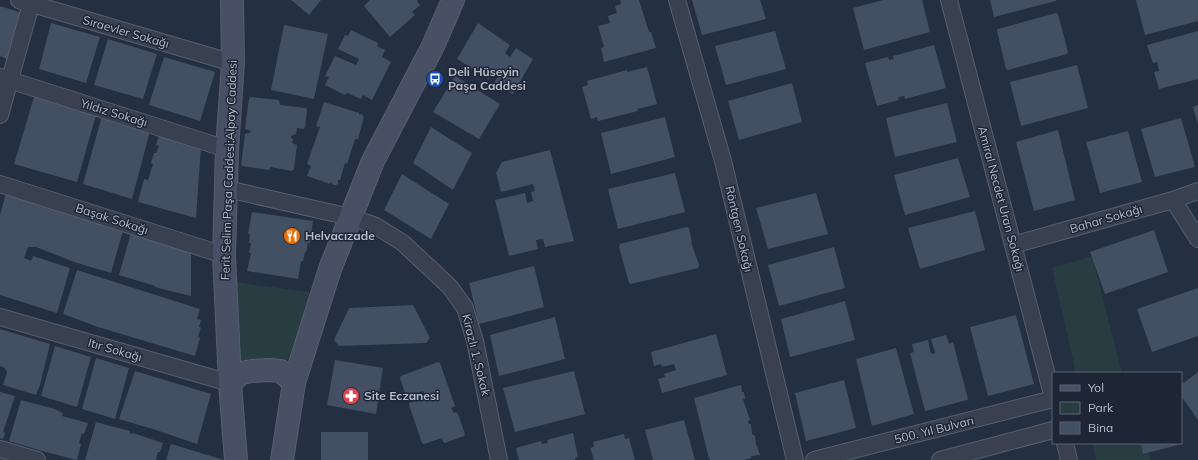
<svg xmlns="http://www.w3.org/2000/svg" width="1198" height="460" font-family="Mulish,sans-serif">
<rect width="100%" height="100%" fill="#242f41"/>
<path fill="#273d42" d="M1092 256 1122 373H1076L1052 268Z
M234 282 310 292 291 359 239 362Z
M1092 443H1145L1151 460H1096Z"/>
<path fill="#434f63" d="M291 0H321L309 15Z
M370 0H418L417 1 420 5 412 12 415 15 390 37 364 6Z
M620 0H639L649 32H651L656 48 604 62 601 48 604 47 598 26 610 23 608 16 617 13 615 6 621 4Z
M692 0H760L766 19 702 35Z
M883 0H922L930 32 864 50 853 8Z
M990 0H1056V1L994 17Z
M1136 0H1198V21L1145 35Z
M0 6 22 13 7 59 0 56Z
M1056 13 1058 14 1068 52 1067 54 1008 70 1006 69 997 31 998 29Z
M51 23 100 37 86 83 39 69Z
M478 23 510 45 505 53 510 57 516 48 533 59 513 94 494 83 499 75 494 71 489 79 457 59Z
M284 25 328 34 314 99 271 90Z
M351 30 378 43 377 46 385 50 382 57 391 62 372 100 363 95 361 99 347 93 345 95 325 85 329 77 325 76 335 56 356 65 359 59 338 49 345 35 348 36Z
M775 31 786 69 726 85 715 46Z
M1198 31V79L1159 89 1154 72 1159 71 1157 62 1153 63 1147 45Z
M108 39 157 54 143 99 94 85Z
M934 45 946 88 905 99 904 96 898 97 899 100 877 106 865 63 888 57 889 60 894 59 893 56Z
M164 57 215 72 200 121 149 105Z
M1077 65 1088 108 1021 126 1010 82Z
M647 67 657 104 637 109 638 111 598 121 597 117 591 119 582 87 588 85 587 81 627 70V72Z
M455 76 500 104 479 139 433 112Z
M792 83 802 122 739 140 728 101Z
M34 97 96 115 77 182 14 164Z
M251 97 279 100 280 105 306 108 307 110 305 127 303 129 297 128 296 134 291 136V138L293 139 292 143 297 145 294 169 292 171 271 167 269 170 242 166 241 165 245 134 250 133 251 131 245 129 249 98Z
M324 102 359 113V115L362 114 364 117 358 139H355L347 164 345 163 340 180H338V184L336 185H333L331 182 330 184 307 176 311 166 307 164 320 127 316 126Z
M947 103 957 142 895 157 886 118Z
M1198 105V124L1193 107Z
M102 116 150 131 132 199 83 184Z
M665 117 675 157 611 174 601 133Z
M1181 118 1195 167 1155 177 1141 129Z
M431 127 472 153 453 190 413 163Z
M1058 130 1075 200 1034 211 1016 142Z
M1128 131 1142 182 1100 193 1086 142Z
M159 135 201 147 196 218 138 202 144 179 148 180 153 164 151 163 154 153H156L159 146 156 145Z
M550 150 574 241 545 247 543 239 536 240 538 249 509 256 495 200 525 193 527 203 533 201 531 192 535 191 533 184 501 192 496 173 502 162Z
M958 158 970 197 905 215 894 175Z
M675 173 685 212 618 229 608 189Z
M402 174 449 204 431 239 384 210Z
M7 189 124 227 111 273 74 262 36 247H28L24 258 31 261 33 256 70 268 57 313 0 295V215Z
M816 193 828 234 768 249 756 208Z
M975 211 985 250 920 269 908 228Z
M252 212 313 221 310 243H308L306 252H305L303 261H301L298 279 247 271 251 253H249L251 243H249L250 234H248Z
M687 227 689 228 692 242H691L699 265 698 268 631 284 629 283 619 247 620 244Z
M132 229 191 248V296L155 287V286L119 275Z
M1154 230 1168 272 1105 294 1090 252Z
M834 247 845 288 779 306 768 265Z
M534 266 544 307 479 324 469 283Z
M77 270 200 309 197 319 201 320 199 327H201L198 337 200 338 195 356 98 327 63 314Z
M1198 288V336L1152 352 1137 309Z
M845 301 855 340 790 357 781 319Z
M413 305 430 338 426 343 339 346 334 340 349 308Z
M1016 315 1034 384 988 396 970 327Z
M555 317 565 359 499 376 490 335Z
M0 329 50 344 40 385 36 395 3 385 7 372 5 368 0 366Z
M716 334 727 375 662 393 658 379 665 377 664 374 676 370 674 364 662 367 661 364 654 366 651 352Z
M946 335 949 344 953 342 968 399 967 400 925 411 910 353 914 352 912 344 928 340 931 354 935 353 931 339Z
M55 346 91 357 77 407 41 396Z
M896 348 914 414 872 426 856 359Z
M96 358 129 368 115 419 82 409Z
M335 360 383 368 376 414 327 405Z
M438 362 440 363 455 406 451 408 454 413 456 412 458 414 465 434 464 436 445 443 443 442 442 438 424 444 422 443 409 405V403L422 399 421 396 425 395 423 391 406 396 400 378 401 376Z
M135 371 211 394 197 444 156 430 119 419Z
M574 371 585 414 515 432 503 388Z
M1198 372V420L1181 396V385Z
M844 380 856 428 806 441 795 393Z
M741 385 742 392H744L745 399H743L750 420 748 421 749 424H751L752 434 755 436 756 444 760 455 751 456V458L744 460H710V458L709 459 694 398Z
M0 392 15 396 3 432 5 433 3 439 0 438Z
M21 400 55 409 63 413 62 416 88 423 84 434 82 433 79 443 81 444 77 460 42 451 9 441Z
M684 420 695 460H653L645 430Z
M96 422 130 431 129 433 133 434V433L163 443 160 452H158L156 460H85Z
M321 432H368V460H321Z
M573 433 578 457 575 458V460H519L516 448 541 441 542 444 548 443 547 440Z
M624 434 625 439 629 438 635 460H594L590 448 594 447 593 442Z
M1141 443H1178V445L1143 454Z
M171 444 224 460H166Z"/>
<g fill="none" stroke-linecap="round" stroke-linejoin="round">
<g stroke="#575f6e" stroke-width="18">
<path id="street" d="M19 0 233 63
M677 0 723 161 795 460
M949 0 1053 398
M0 77 227 149
M0 115 31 4
M0 184 224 255
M227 189 350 217 376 226 403 243 450 287 465 308 475 341 499 460
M1173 200 1198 239
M1013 245 1173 200 1198 191
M0 317 230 383
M1065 443 1069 460
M0 449 37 460
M814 460 1053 399
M940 460 1053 430"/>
</g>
<g stroke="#575f6e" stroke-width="24">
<path id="secondary" d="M232 0 233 63 227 149 224 255 230 383 236 460
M230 383 241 373 252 371 270 370 281 371 294 383
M282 460 294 383 330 269 373 161 433 46 453 0"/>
</g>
<use href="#street" stroke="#394151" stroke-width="16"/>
<use href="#secondary" stroke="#475064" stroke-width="22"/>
</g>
<defs>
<g id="bus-disc" transform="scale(0.9)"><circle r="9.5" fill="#1a4fb4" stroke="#1e2636"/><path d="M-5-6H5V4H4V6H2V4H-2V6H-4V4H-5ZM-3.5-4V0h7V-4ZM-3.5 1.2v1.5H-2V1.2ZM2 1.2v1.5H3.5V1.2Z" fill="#fff"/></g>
<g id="restaurant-disc" transform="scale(0.9)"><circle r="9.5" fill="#e8710a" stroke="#1e2636"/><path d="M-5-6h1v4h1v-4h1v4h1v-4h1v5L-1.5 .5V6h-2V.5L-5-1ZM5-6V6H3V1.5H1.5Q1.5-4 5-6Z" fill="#fff"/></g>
<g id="pharmacy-disc" transform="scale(0.9)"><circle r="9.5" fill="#e0444e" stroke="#1e2636"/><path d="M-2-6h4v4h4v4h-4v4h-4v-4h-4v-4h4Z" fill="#fff"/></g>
</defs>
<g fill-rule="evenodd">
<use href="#bus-disc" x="435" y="79"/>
<use href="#restaurant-disc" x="292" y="236"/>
<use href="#pharmacy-disc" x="351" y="396"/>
</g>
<g text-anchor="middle" stroke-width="3" stroke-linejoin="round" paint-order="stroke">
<g font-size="12" fill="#b5bdcb" stroke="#1e2636">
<text transform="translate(126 32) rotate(16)" y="4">Sıraevler Sokağı</text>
<text transform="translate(114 113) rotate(17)" y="4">Yıldız Sokağı</text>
<text transform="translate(229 170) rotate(-88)" y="4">Ferit Selim Paşa Caddesi;Alpay Caddesi</text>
<text transform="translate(1001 199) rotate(75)" y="4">Amiral Necdet Uran Sokağı</text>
<text transform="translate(112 219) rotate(18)" y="4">Başak Sokağı</text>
<text transform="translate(1106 219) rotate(-16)" y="4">Bahar Sokağı</text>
<text transform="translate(739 229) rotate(77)" y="4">Röntgen Sokağı</text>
<text transform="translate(115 350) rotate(16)" y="4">Itır Sokağı</text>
<text transform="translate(476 355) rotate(76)" y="4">Kirazlı 1. Sokak</text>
<text transform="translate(934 430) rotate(-14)" y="4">500. Yıl Bulvarı</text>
</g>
<g font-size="12" font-weight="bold" fill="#b5bdcb" stroke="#1e2636" text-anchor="start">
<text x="448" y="76">Deli Hüseyin<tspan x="448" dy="14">Paşa Caddesi</tspan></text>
<text x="305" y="240">Helvacızade</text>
<text x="364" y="400">Site Eczanesi</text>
</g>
</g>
<rect x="1052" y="372" width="130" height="72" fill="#1e2636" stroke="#5a6272"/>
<rect x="1060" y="385" width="20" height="6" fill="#475064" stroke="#5a6272"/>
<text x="1088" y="392" font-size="12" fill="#b5bdcb">Yol</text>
<rect x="1060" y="402" width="20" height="12" fill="#273d42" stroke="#5a6272"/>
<text x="1088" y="412" font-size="12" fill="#b5bdcb">Park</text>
<rect x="1060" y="422" width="20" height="12" fill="#434f63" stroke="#5a6272"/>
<text x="1088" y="432" font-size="12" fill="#b5bdcb">Bina</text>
</svg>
